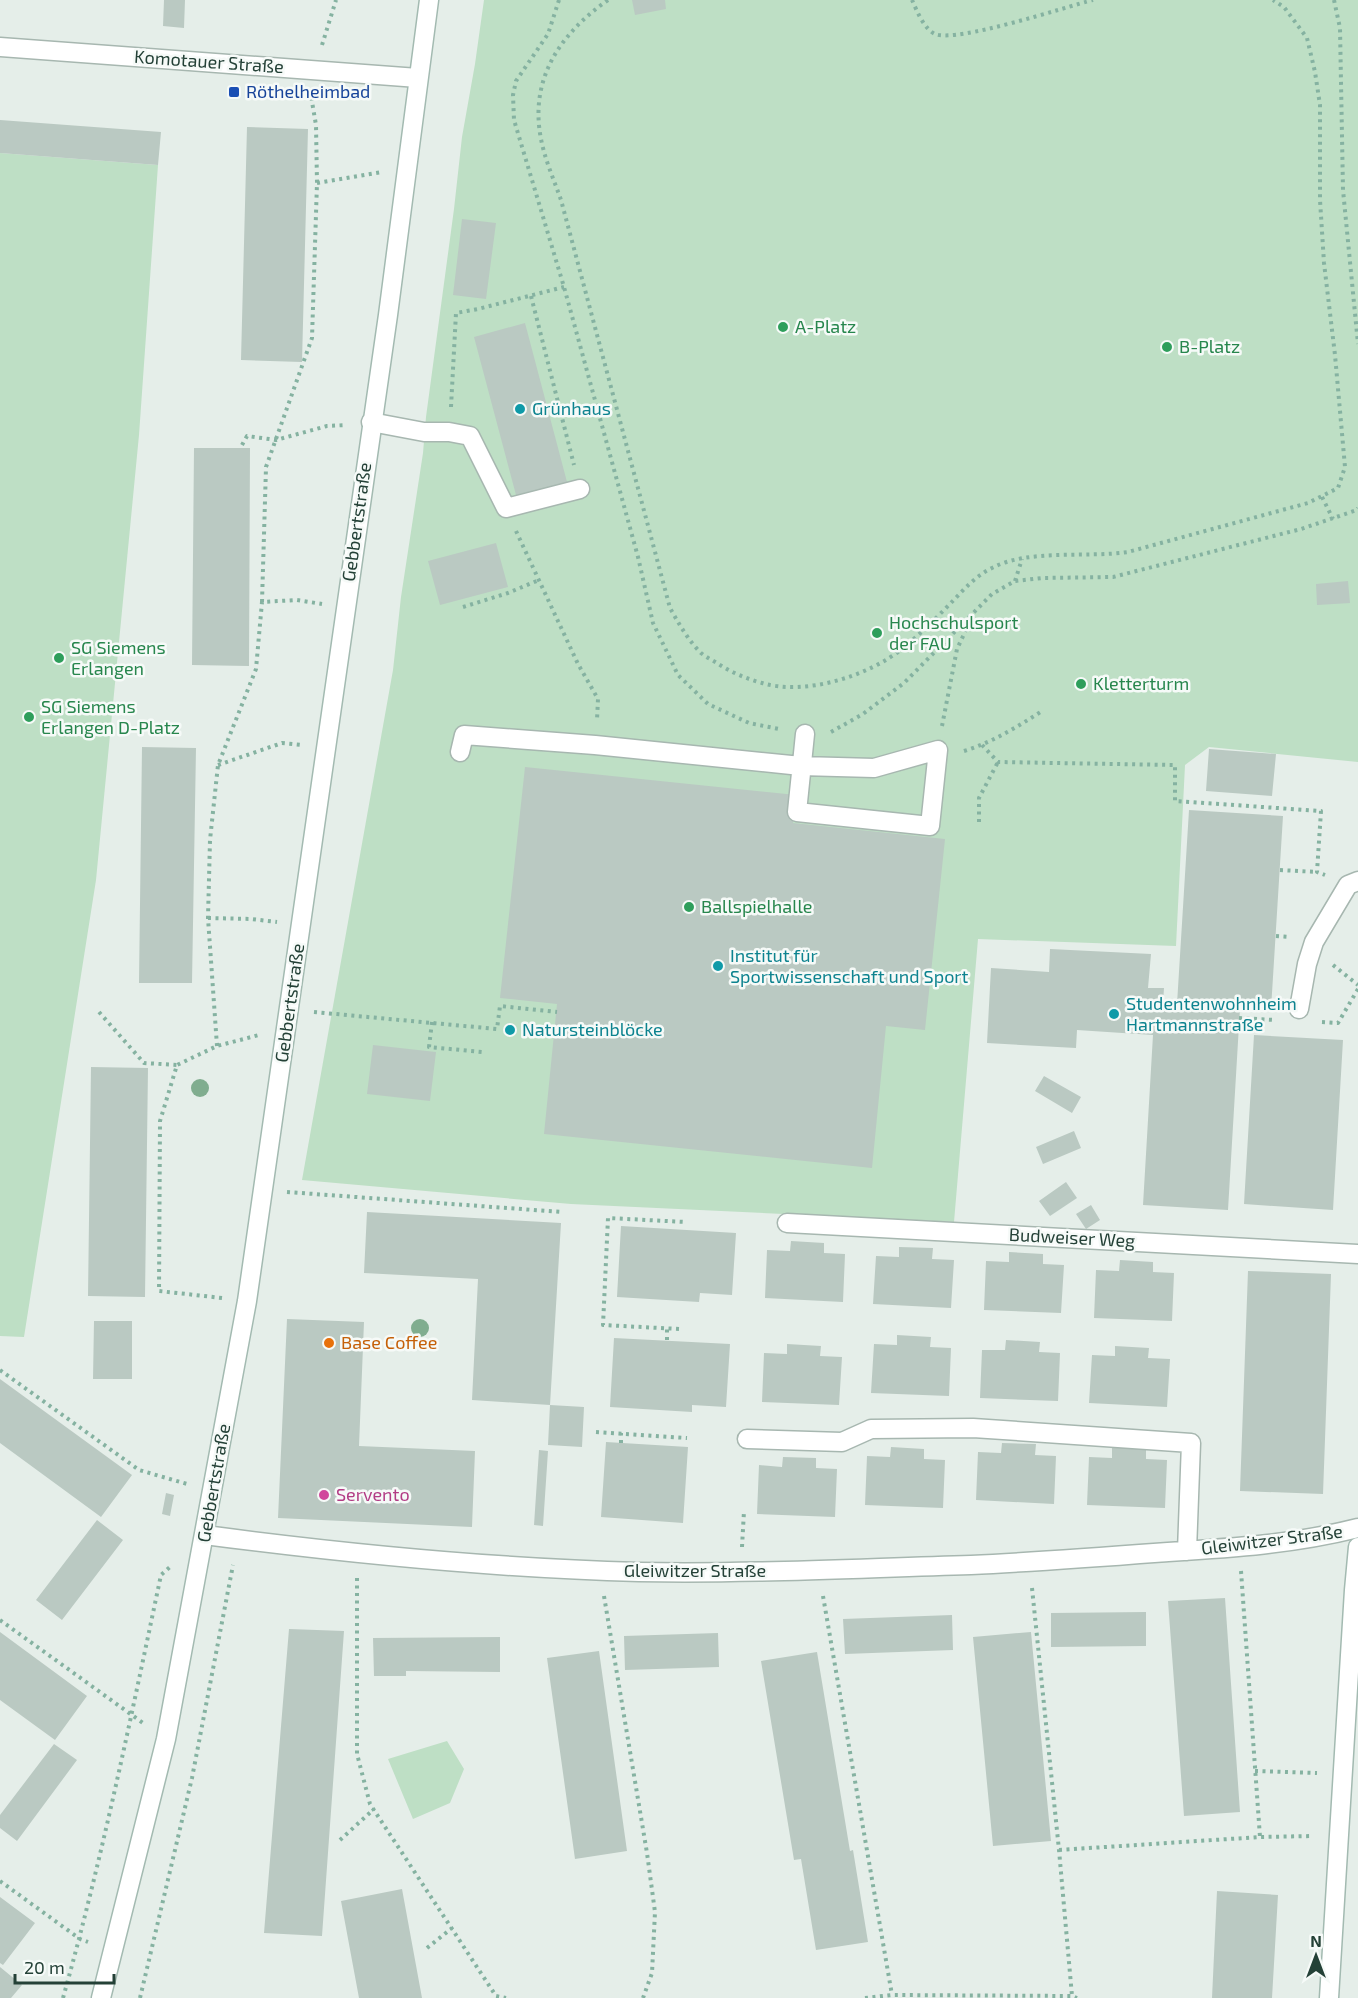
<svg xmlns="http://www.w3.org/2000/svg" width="1358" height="1998" font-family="'Exo 2',sans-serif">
<rect width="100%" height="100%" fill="#e5eee9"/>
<path fill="#bedfc5" d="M484 0H1358V762L1209 747 1185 765 1176 946 978 939 954 1222 571 1204 302 1180 393 670 401 597 423 453 426 417 454 209 462 137 475 64Z
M0 153 158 165 139 435 96 880 24 1337 0 1336Z
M447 1741 464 1769 450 1803 413 1819 388 1759Z"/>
<path fill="#bac9c2" d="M164 0H185L184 28 163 26Z
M632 0H665L666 9 635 15Z
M0 120 161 132 158 165 0 153Z
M247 127 308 129 302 362 241 360Z
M462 219 496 223 486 299 453 295Z
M525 323 567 482 516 495 474 337Z
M194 448H250L249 666 192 665Z
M496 543 508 587 440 605 428 561Z
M1348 581 1350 603 1317 605 1316 584Z
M142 747 196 748 192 983H139Z
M1209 749 1276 754 1272 796 1206 791Z
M525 767 796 795 793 823 945 839 925 1030 886 1026 872 1168 544 1134 557 1004 500 998Z
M1189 810 1283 816 1271 1009 1240 1008 1228 1210 1143 1205 1153 1035 1077 1030 1076 1048 987 1043 991 968 1049 972 1050 949 1151 954 1148 988H1164L1163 1003 1177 1004Z
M1254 1035 1343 1040 1333 1210 1244 1204Z
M373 1045 436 1052 430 1101 367 1094Z
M91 1067 148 1068 145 1297 88 1296Z
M1044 1076 1081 1097 1072 1113 1035 1091Z
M1074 1131 1081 1148 1043 1164 1036 1147Z
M1066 1182 1077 1198 1050 1216 1039 1201Z
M1091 1205 1100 1220 1086 1229 1076 1214Z
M367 1212 561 1223 550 1405 472 1400 478 1279 364 1273Z
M621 1226 736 1233 732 1295 700 1293 699 1302 617 1297Z
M791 1241 824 1243V1253L845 1254 843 1302 765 1298 767 1250 790 1251Z
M899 1247 933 1248 932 1259 954 1260 951 1308 873 1304 876 1256 899 1257Z
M1009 1252 1043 1254V1264L1064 1265 1061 1313 984 1310 986 1261 1009 1262Z
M1120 1260 1153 1262V1272L1174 1273 1172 1321 1094 1318 1096 1270 1119 1271Z
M1248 1271 1331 1274 1323 1494 1240 1491Z
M287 1319 364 1322 359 1446 475 1451 472 1527 278 1518Z
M94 1321H132V1379H93Z
M897 1335 931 1337 930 1347 951 1348 949 1396 871 1393 874 1344 897 1345Z
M614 1338 730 1344 726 1407 692 1405V1412L610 1407Z
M1006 1340 1040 1342 1039 1352 1060 1353 1058 1401 980 1398 982 1350H1005Z
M787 1344 821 1346 820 1356 842 1357 839 1405 762 1402 764 1353 787 1354Z
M1115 1346 1149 1348 1148 1358 1170 1359 1167 1407 1089 1403 1092 1355 1115 1356Z
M0 1379 132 1475 101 1517 0 1443Z
M550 1405 584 1407 582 1447 548 1445Z
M606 1442 688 1447 683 1523 601 1517Z
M1002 1443 1036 1444 1035 1455 1056 1456 1054 1504 976 1500 978 1452 1001 1453Z
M891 1447 924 1449V1459L945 1460 943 1508 865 1505 867 1456 890 1457Z
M1112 1447 1146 1449V1459L1167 1460 1165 1508 1087 1505 1089 1457 1112 1458Z
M539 1450 548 1451 543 1526 534 1525Z
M783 1457 816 1458V1468L837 1469 835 1517 757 1514 759 1465 782 1467Z
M166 1493 174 1495 170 1516 162 1514Z
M97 1520 123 1540 62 1620 36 1600Z
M1225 1598 1240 1812 1184 1816 1168 1601Z
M1146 1612V1646L1051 1647V1613Z
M952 1615 953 1650 845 1654 843 1619Z
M289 1629 344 1631 322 1936 264 1933Z
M0 1632 87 1696 55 1740 0 1700Z
M1031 1632 1051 1841 993 1846 973 1637Z
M718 1633 719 1667 625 1670 624 1636Z
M500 1637V1672L406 1671V1676H374L373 1638Z
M599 1651 627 1851 575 1859 547 1658Z
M817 1652 850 1851 853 1850 868 1942 816 1950 801 1859 794 1860 761 1661Z
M54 1744 77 1760 17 1841 0 1828V1815Z
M402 1889 422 1998H359L341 1901Z
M1217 1891 1278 1895 1272 1998H1212Z
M0 1897 35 1923 3 1965 0 1963Z
M0 1967 22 1985 11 1998H0Z"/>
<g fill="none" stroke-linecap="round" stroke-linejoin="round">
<g stroke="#a7b7b0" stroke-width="21">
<path id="lane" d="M371 422 424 432H449L470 436 506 508 580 489
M460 752 464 735 595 745 801 766 874 768 938 750 930 826 797 812 805 734
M1299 1009 1307 964 1314 942 1348 885 1358 881
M787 1223 1358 1254"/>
</g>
<g stroke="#a7b7b0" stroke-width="21">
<path id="street" d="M0 47 418 78
M747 1439 842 1442 871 1429 973 1428 1191 1443 1187 1551
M205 1535C349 1554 494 1568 639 1572 750 1574 860 1568 971 1565 1037 1562 1102 1557 1168 1552 1232 1548 1295 1544 1358 1528"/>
</g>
<g stroke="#a3bab1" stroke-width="21">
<path id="secondary" d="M101 1998 166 1739 247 1301 388 315 429 0
M1329 1998 1354 1590 1358 1547"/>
</g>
<path stroke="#85b2a1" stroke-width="4" stroke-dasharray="3 4.5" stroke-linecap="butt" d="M559 0 548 34 516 81 513 95 514 120 564 287 638 557 653 623 678 675 708 704 749 723 779 729
M608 0C561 33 529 78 541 139 545 160 554 180 561 200L670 608C679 624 688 640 701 653 707 658 714 661 720 665 733 673 747 679 762 683 805 696 869 676 903 648 918 636 932 622 946 608 961 593 974 576 994 567 1030 549 1087 558 1128 552L1308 503 1338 488 1345 467 1335 355 1324 263 1320 200V105L1315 72 1307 38 1284 7 1273 0
M912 0C917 11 924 29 935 34 957 43 1065 7 1093 0
M1334 0 1340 28 1343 190 1358 344
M322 45 336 0
M317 183 382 172
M531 296 574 465
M451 407 456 313 478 309 564 287
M242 445 247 436 276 440 327 426 347 425
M1322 497 1333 519
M516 531 578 664 598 699 597 720
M1015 581 1022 559
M262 602 266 467 312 338 317 183 316 125 311 96
M463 607 508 593 539 580
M942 726 957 649 973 615
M831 732 863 714 904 683 992 594 1015 581 1042 578 1113 577 1301 529 1357 510 1358 508
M982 745 998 762 1175 765V801L1321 811 1317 872 1325 875
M964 751C993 742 1017 727 1042 711
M218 765 282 743 302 745
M979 822V798L998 762
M1280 870 1317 872
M208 918 251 919 277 922
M1276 936 1290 937
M1333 965 1358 985
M99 1012 144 1063 177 1065
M314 1012 497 1029 500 1006 557 1012
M1239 1018 1275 1020
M432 1022 429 1047 482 1052
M1322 1022 1338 1023 1358 989
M217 1046 208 918 210 840 218 765 256 669 262 602 297 600 322 604
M287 1192 562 1212
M222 1298 159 1291 160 1121 177 1065 217 1046 259 1035
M679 1329 603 1325 608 1218 686 1222
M667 1340V1329
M0 1370 139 1470 187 1484
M596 1432 687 1438
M621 1443V1433
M742 1547 744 1511
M1241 1571 1260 1837
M357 1578V1754L370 1804 496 1996 506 1998
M1032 1588 1059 1850 1072 1996
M604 1596 647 1853 655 1912 652 1973 643 1998
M823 1596 892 1995
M0 1620 143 1723
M1255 1771 1317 1773
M340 1840 374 1809
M1059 1850 1260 1837 1313 1836
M0 1881 80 1939 88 1942
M427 1948 452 1928
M63 1998C102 1859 131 1717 161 1575L170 1567
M140 1998 192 1778 233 1565
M865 1998 892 1995 1072 1996 1077 1998"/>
<use href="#lane" stroke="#fff" stroke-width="18"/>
<use href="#street" stroke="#fff" stroke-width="18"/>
<use href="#secondary" stroke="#fff" stroke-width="18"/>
</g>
<g fill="#80ad8f">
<circle cx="200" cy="1088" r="9"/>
<circle cx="420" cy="1328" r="9"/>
</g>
<rect fill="#1a4fb4" stroke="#f6faf8" stroke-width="2" x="228" y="86" width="12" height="12" rx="3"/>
<g fill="#2e9e5b" stroke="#f6faf8" stroke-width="2">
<circle cx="783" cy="327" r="6"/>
<circle cx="1167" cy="347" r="6"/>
<circle cx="877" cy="633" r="6"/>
<circle cx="59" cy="658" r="6"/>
<circle cx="1081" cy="684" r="6"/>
<circle cx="29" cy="717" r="6"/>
<circle cx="689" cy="907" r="6"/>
</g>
<g fill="#0f9aa8" stroke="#f6faf8" stroke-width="2">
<circle cx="520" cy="409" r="6"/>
<circle cx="718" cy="966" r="6"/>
<circle cx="1114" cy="1014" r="6"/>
<circle cx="510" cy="1030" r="6"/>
</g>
<circle fill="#e8710a" stroke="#f6faf8" stroke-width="2" cx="329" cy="1343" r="6"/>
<circle fill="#d1479c" stroke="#f6faf8" stroke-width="2" cx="324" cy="1495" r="6"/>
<g text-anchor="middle" stroke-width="5" stroke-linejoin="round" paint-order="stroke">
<g font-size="18" fill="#244137" stroke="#f6faf8">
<text transform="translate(209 62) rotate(4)" y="6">Komotauer Straße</text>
<text transform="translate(357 522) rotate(-82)" y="6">Gebbertstraße</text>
<text transform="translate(290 1003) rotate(-82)" y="6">Gebbertstraße</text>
<text transform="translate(1072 1238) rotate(3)" y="6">Budweiser Weg</text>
<text transform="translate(214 1483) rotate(-80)" y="6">Gebbertstraße</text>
<text transform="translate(1272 1540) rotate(-7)" y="6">Gleiwitzer Straße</text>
<text x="695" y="1577">Gleiwitzer Straße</text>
</g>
<g font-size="18" fill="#164399" stroke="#f6faf8" text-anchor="start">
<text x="246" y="98">Röthelheimbad</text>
</g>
<g font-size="18" fill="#27864d" stroke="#f6faf8" text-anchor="start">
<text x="795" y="333">A-Platz</text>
<text x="1179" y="353">B-Platz</text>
<text x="889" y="629">Hochschulsport<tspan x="889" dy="21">der FAU</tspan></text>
<text x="71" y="654">SG Siemens<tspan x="71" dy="21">Erlangen</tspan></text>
<text x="1093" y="690">Kletterturm</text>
<text x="41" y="713">SG Siemens<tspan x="41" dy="21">Erlangen D-Platz</tspan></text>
<text x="701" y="913">Ballspielhalle</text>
</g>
<g font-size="18" fill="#0d838f" stroke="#f6faf8" text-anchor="start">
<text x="532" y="415">Grünhaus</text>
<text x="730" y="962">Institut für<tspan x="730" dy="21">Sportwissenschaft und Sport</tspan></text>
<text x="1126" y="1010">Studentenwohnheim<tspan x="1126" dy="21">Hartmannstraße</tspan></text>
<text x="522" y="1036">Natursteinblöcke</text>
</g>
<g font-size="18" fill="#c56008" stroke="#f6faf8" text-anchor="start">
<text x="341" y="1349">Base Coffee</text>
</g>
<g font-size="18" fill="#b23c85" stroke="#f6faf8" text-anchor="start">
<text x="336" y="1501">Servento</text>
</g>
</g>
<g transform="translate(1316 1956)" stroke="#f6faf8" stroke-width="4.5" paint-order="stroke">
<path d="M0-4.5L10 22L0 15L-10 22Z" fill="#244137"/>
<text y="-9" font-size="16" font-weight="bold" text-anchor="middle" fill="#244137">N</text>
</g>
<path d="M15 1974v9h99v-9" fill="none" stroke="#244137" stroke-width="3"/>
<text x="24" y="1974" font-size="18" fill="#244137" stroke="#f6faf8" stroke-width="4.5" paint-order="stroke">20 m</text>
</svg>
